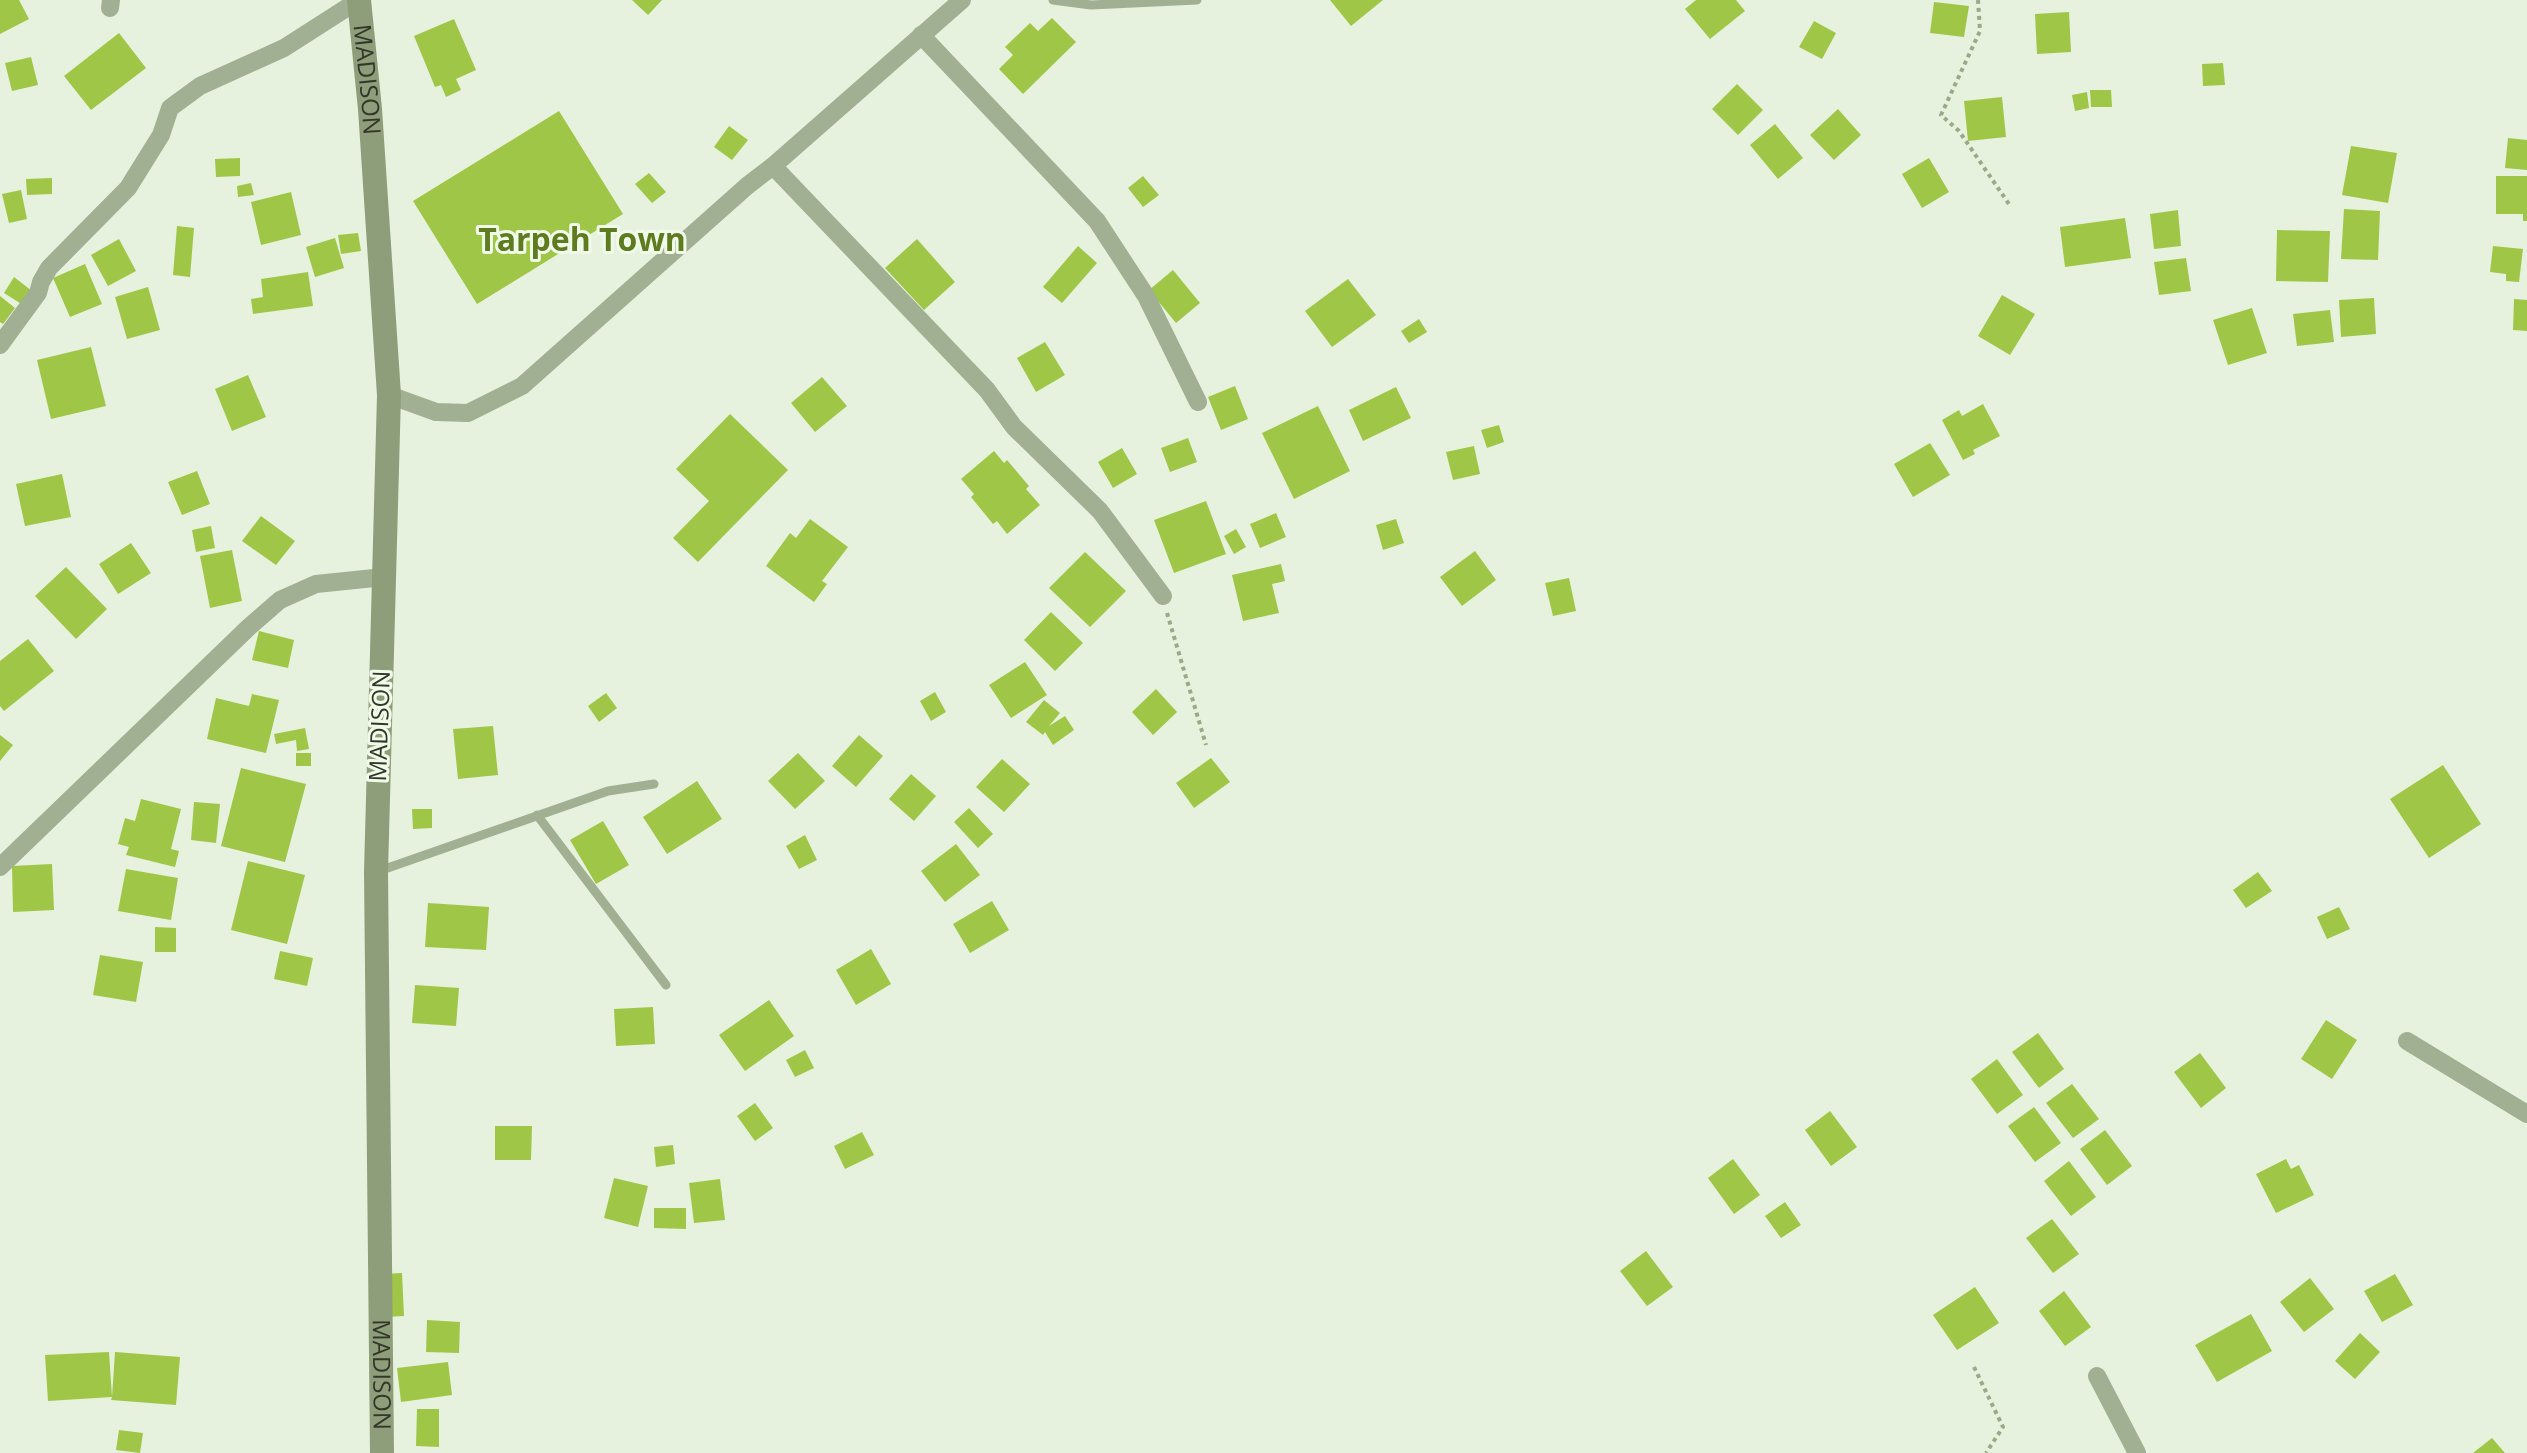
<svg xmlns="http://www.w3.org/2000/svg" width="2527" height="1453" font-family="'Open Sans',sans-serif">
<rect width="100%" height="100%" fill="#e6f2dd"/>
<path fill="#9fc647" d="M0 0H19L29 19 0 34Z
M632 0H662L648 15Z
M1330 0H1383L1351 26Z
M1696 0H1736L1745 11 1710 39 1685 9Z
M1934 2 1969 6 1964 37 1930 33Z
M2069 12 2071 52 2037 54 2035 14Z
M1052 18 1076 42 1023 94 999 69 1013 55 1005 47 1030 23 1038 31Z
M454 19 476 70 456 79 461 90 446 97 441 85 435 87 414 36Z
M1814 21 1836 33 1822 59 1799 47Z
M119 33 146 68 91 110 64 76Z
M31 57 38 85 12 91 5 63Z
M2223 63 2225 85 2203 86 2202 64Z
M1737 84 1763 110 1738 135 1712 109Z
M2090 90H2111L2112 107H2091Z
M2087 92 2089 108 2075 111 2072 95Z
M2002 97 2006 137 1968 141 1964 101Z
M1838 109 1861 135 1834 160 1810 135Z
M559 111 623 214 477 304 413 201Z
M1775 124 1803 158 1778 179 1750 145Z
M729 126 748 140 732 160 714 147Z
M2508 138 2527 140V170L2505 168Z
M2351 146 2397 153 2388 203 2342 195Z
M240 158V176L216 177 215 159Z
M1929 158 1949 192 1922 208 1902 174Z
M649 173 666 192 652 203 635 184Z
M1143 176 1159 195 1143 207 1128 188Z
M2496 176H2527V221H2523V214H2496Z
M52 178V194L27 195 26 179Z
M251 183 254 195 238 197 237 186Z
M21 190 27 219 9 223 2 194Z
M291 192 301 235 261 245 251 202Z
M2344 209 2380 211 2378 260 2341 259Z
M2178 210 2181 246 2154 249 2150 214Z
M2125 218 2131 258 2065 267 2060 227Z
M177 226 194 228 190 277 173 275Z
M2277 230 2330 231 2328 282 2276 281Z
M358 233 361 251 341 254 338 235Z
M335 238 344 268 315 277 306 247Z
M119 239 136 271 108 286 91 255Z
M917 239 955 282 924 310 885 268Z
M1078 246 1097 263 1062 303 1043 287Z
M2493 246 2523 249 2519 282 2506 281V274L2490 272Z
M2186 258 2191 291 2159 295 2154 262Z
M85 264 102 304 70 317 53 278Z
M1173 270 1200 303 1176 323 1149 290Z
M308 272 313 306 253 314 251 299 263 297 261 279Z
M14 277 32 291 23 305 4 293Z
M1348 279 1376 315 1332 347 1305 311Z
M148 287 160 330 127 339 115 297Z
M2002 295 2035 314 2010 355 1978 336Z
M0 296 15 308 3 324 0 322Z
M2374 298 2376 334 2341 337 2339 300Z
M2514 299 2527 300V331L2513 330Z
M2252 308 2267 353 2228 365 2213 320Z
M2330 310 2334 342 2297 346 2293 314Z
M1419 319 1427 332 1409 343 1401 331Z
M1045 342 1065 375 1036 392 1017 358Z
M91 347 106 406 51 419 37 360Z
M248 375 266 417 232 431 215 389Z
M822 377 847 406 815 432 791 403Z
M1235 386 1248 419 1221 430 1208 397Z
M1396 387 1411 418 1363 441 1349 410Z
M1983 404 2000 436 1973 450 1975 454 1963 460 1942 420 1959 410 1962 416Z
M1318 406 1350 471 1294 499 1262 433Z
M730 414 788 470 698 562 673 538 709 501 676 469Z
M1499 425 1504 442 1487 448 1481 430Z
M1188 438 1197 462 1170 472 1161 448Z
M1930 443 1950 475 1913 497 1894 464Z
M1474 446 1480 474 1453 480 1446 452Z
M1122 448 1137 474 1113 488 1098 462Z
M994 451 1004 463 1007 460 1029 486 1026 489 1040 505 1007 534 997 521 993 524 971 497 974 494 961 479Z
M197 471 210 504 182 515 168 482Z
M62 474 71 517 25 526 16 484Z
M1206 501 1226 554 1174 573 1154 520Z
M1276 513 1286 537 1260 548 1250 524Z
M261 516 295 541 276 565 242 541Z
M810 519 848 547 822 581 827 584 814 602 766 566 790 533 796 538Z
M1396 519 1404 543 1383 550 1376 525Z
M211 526 215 548 196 552 192 530Z
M1236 529 1246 547 1234 554 1224 536Z
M131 543 151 573 118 594 99 564Z
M232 550 242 601 210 608 200 556Z
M1475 551 1496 580 1462 606 1440 577Z
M1085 552 1126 591 1090 627 1049 588Z
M1281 564 1285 581 1272 584 1279 613 1243 621 1232 575Z
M66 567 107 609 76 639 35 596Z
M1569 578 1576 611 1553 616 1545 583Z
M1051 612 1083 643 1055 671 1024 640Z
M259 631 294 640 288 668 252 660Z
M28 639 54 671 4 711 0 706V661Z
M1025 662 1047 695 1011 718 989 685Z
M1156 689 1177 712 1153 735 1132 712Z
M935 692 946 712 931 721 920 701Z
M606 693 617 708 599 722 588 706Z
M252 694 279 700 266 753 207 739 216 698 249 706Z
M1044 700 1060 713 1049 726 1065 716 1074 730 1053 745 1045 732 1043 735 1026 722Z
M493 726 498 775 458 779 453 729Z
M305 728 309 749 297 751 296 740 276 744 274 734Z
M0 735 13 745 0 761Z
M859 735 883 756 856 787 832 766Z
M296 753H311V766H296Z
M798 753 825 781 795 809 768 781Z
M1211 758 1230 782 1194 808 1176 783Z
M1002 759 1030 784 1004 812 976 787Z
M2443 765 2481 824 2429 858 2390 799Z
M241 768 306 784 285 862 221 846Z
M911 774 936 796 914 821 889 799Z
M697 781 722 819 667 854 643 817Z
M141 799 181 809 171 849 179 851 175 867 126 855 129 847 118 844 125 818 135 821Z
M194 802 220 804 216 843 191 840Z
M969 808 993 834 978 848 954 822Z
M412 809H432V828L413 829Z
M603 821 629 865 596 884 570 840Z
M805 835 817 860 799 869 786 846Z
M956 844 980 875 945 902 921 871Z
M248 861 305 875 287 944 231 930Z
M52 864 54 910 13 912 12 866Z
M126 869 178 878 171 920 118 911Z
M2258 872 2272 891 2246 908 2233 890Z
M992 901 1009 930 970 953 953 924Z
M428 903 489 907 486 950 425 947Z
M2339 907 2350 929 2327 939 2317 917Z
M155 927 176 928V952H155Z
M871 949 891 984 856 1005 836 970Z
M280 951 313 958 307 986 274 979Z
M100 955 143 962 136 1002 93 995Z
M415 985 459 988 456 1026 412 1023Z
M769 1000 794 1036 745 1071 719 1035Z
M653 1007 655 1044 616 1046 614 1009Z
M2326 1020 2357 1040 2332 1079 2301 1059Z
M2038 1033 2064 1069 2039 1088 2012 1052Z
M805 1050 814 1068 795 1077 786 1060Z
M2200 1053 2226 1088 2201 1108 2174 1072Z
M1997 1059 2023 1095 1997 1114 1971 1079Z
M2072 1084 2099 1119 2073 1138 2046 1103Z
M755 1103 773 1128 755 1141 737 1116Z
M2034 1107 2061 1143 2035 1162 2008 1126Z
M1830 1111 1857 1147 1831 1166 1805 1130Z
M495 1126H532L531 1160H495Z
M2105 1130 2132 1166 2107 1185 2080 1149Z
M862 1132 874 1155 845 1169 834 1146Z
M673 1145 675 1164 656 1167 654 1147Z
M1733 1159 1760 1195 1734 1214 1708 1178Z
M2286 1159 2291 1169 2299 1165 2314 1195 2276 1213 2256 1174Z
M2069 1161 2096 1197 2071 1216 2044 1181Z
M614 1178 648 1186 638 1227 604 1218Z
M720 1179 725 1220 694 1223 689 1183Z
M1785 1202 1801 1225 1781 1238 1765 1216Z
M654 1208H686V1229L654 1228Z
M2052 1219 2079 1254 2053 1273 2026 1238Z
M1646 1251 1673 1287 1647 1306 1620 1271Z
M402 1273 404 1316 384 1317 382 1274Z
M2395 1274 2413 1305 2382 1322 2364 1291Z
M2310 1278 2334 1309 2304 1332 2280 1302Z
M1975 1287 1999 1323 1957 1350 1933 1315Z
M2064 1291 2091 1327 2065 1346 2039 1311Z
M2251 1314 2272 1351 2217 1382 2195 1345Z
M427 1320 460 1322 459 1353 426 1352Z
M2360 1333 2380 1352 2355 1379 2335 1361Z
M109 1352 112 1397 115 1352 180 1357 176 1405 111 1400 112 1397 48 1401 45 1355Z
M448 1362 452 1395 401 1402 397 1368Z
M417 1409H439V1447L416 1446Z
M119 1430 143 1433 140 1453 116 1450Z
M2492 1438 2505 1453H2473Z"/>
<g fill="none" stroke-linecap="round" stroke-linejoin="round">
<path stroke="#9aa988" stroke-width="4" stroke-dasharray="4 4" stroke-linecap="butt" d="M1978 0 1980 31 1941 115 1959 131 2011 207
M1167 613 1206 745
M1974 1367 2003 1427 1986 1453"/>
<path stroke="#a1b092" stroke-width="9" d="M1053 0 1091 5 1197 0
M537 815 666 985
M379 871 608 791 654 784"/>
<path stroke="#a1b092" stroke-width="18" d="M110 8 111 0
M921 35 1097 221 1146 296 1198 402
M773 166 987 390 1014 427 1100 511 1163 596
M0 345 38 293 41 282 49 268 128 188 161 135 170 108 200 86 284 48 359 0
M389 395 436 412 468 413 522 386 747 186 773 166 962 0
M0 867 249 627 280 600 316 584 384 577
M2407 1041 2527 1114
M2097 1376 2137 1453"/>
<path stroke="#8f9e7a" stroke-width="24" id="s1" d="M359 0 370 109 389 395 376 872 382 1453"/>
</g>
<g text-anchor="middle" stroke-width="6" stroke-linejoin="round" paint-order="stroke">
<g font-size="24" fill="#323729" stroke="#f0fae9">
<text dy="8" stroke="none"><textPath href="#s1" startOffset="80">MADISON</textPath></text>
<text transform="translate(380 726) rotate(-88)" y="8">MADISON</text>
<text dy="8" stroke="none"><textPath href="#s1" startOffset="1376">MADISON</textPath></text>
</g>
<g font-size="32" font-weight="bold" fill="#5f7b1f" stroke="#f0fae9">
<text x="582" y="251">Tarpeh Town</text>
</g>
</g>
</svg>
